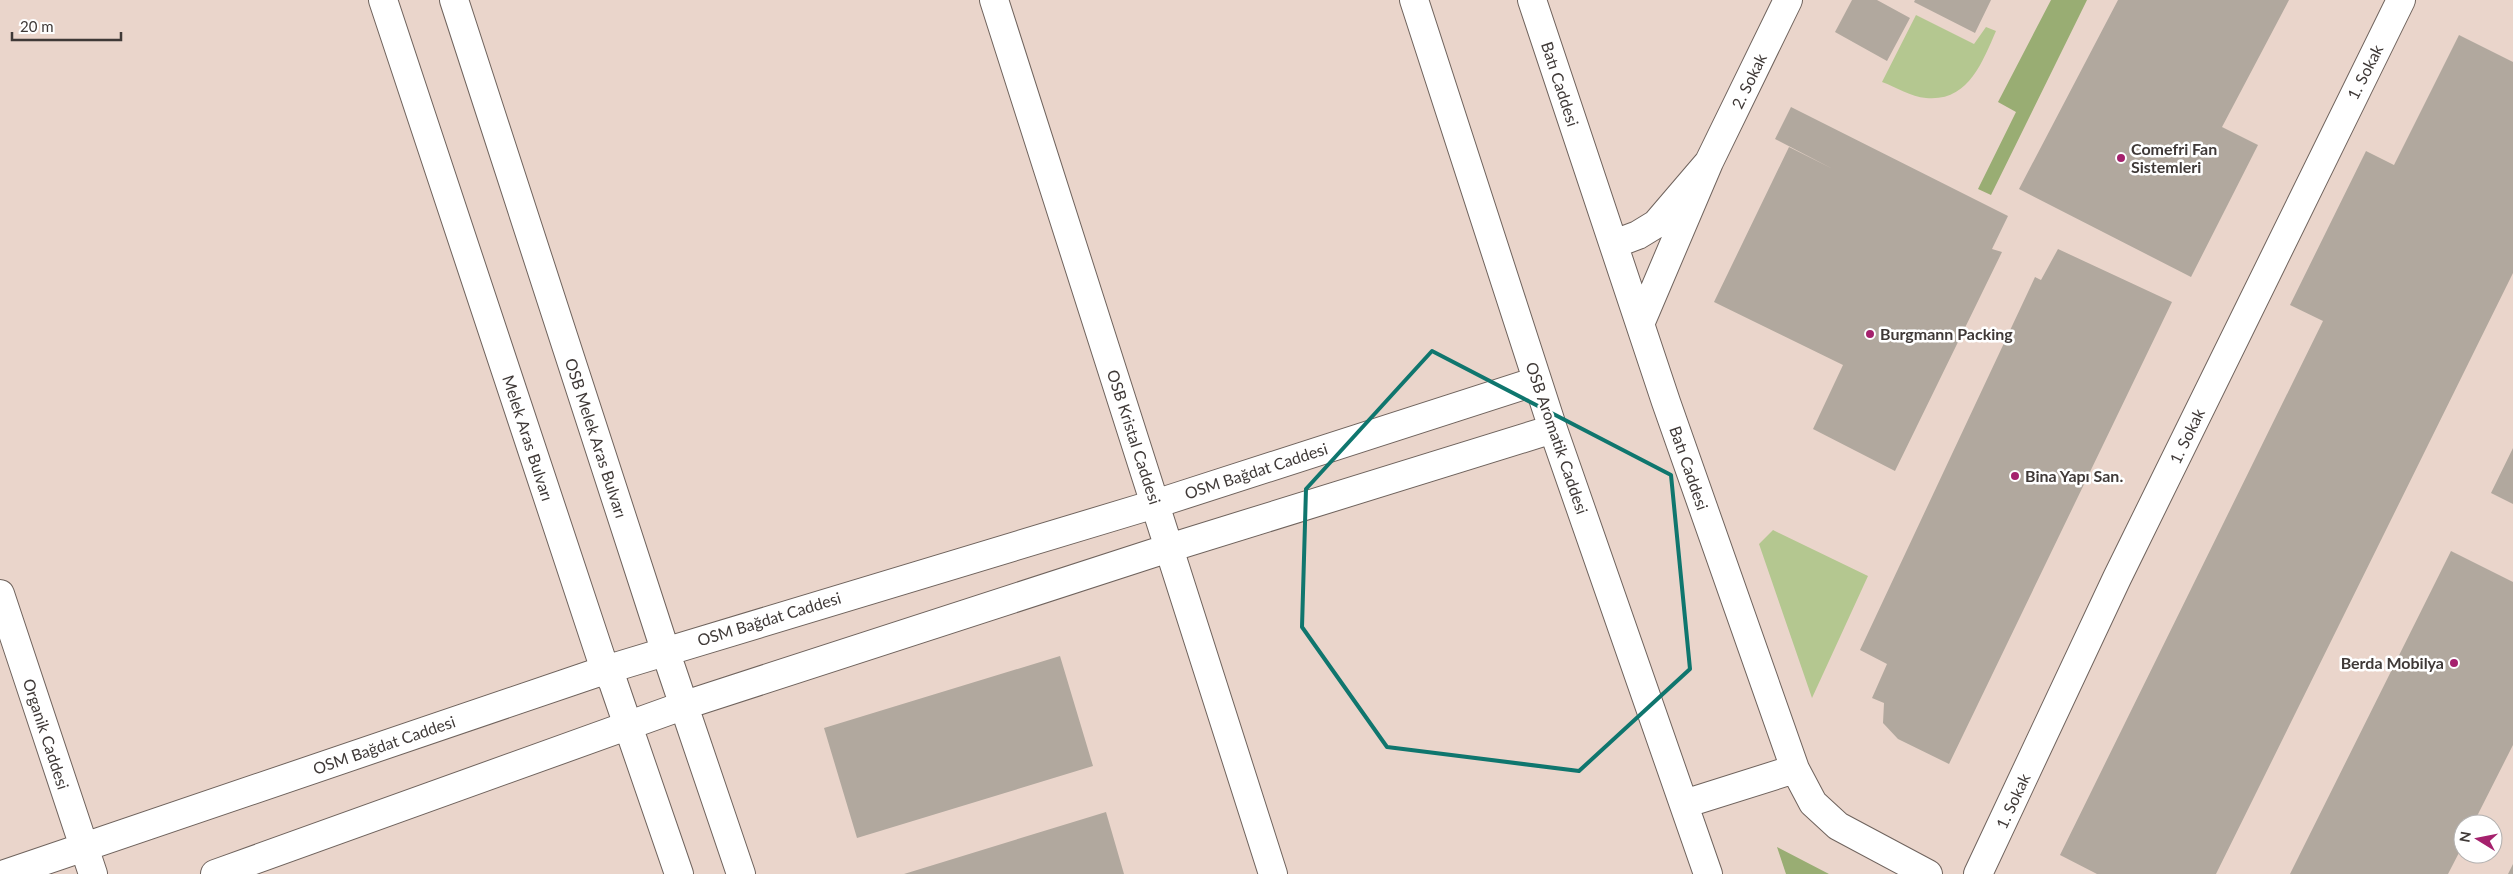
<svg xmlns="http://www.w3.org/2000/svg" width="2513" height="874" font-family="Lato,sans-serif">
<rect width="100%" height="100%" fill="#f3e5de"/>
<path fill="#ead5cb" fill-rule="evenodd" d="M0 0H2513V874H0ZM2463 824H2493V854H2463Z"/>
<path fill="#b4c790" d="M1916 15 1974 44 1986 27 1996 31C1982 63 1968 102 1926 98 1911 97 1896 87 1882 82Z
M1773 530 1868 576 1812 698 1759 544Z"/>
<path fill="#99ad73" d="M2051 0H2087L1991 195 1978 189 2016 112 1998 102Z
M1777 847 1829 874H1786Z"/>
<path fill="#b1a89e" d="M1852 0H1877L1910 18 1887 61 1835 32Z
M1915 0H1991L1975 33 1914 2Z
M2118 0H2289L2222 127 2258 145 2191 277 2019 189Z
M2459 35 2513 62V273L2216 874H2097L2060 855 2323 321 2290 305 2366 151 2394 165Z
M1791 107 2008 216 1992 249 2002 252 1895 471 1813 429 1843 365 1714 302 1789 147 1833 169 1775 139Z
M2058 249 2172 302 1949 764 1898 739 1883 723 1884 703 1872 698 1887 664 1860 650 2035 277 2041 280Z
M2513 448V504L2491 493Z
M2451 551 2513 582V745L2473 824H2463V845L2448 874H2290Z
M1060 656 1093 766 857 838 824 728Z
M1106 812 1124 874H904Z
M2513 864V874H2508Z"/>
<g fill="none" stroke-linecap="round" stroke-linejoin="round">
<g stroke="#6f635d" stroke-width="30">
<path id="minor" d="M383 0 605 670 613 682 679 874
M454 0 665 650 741 874
M994 0 1273 874
M1414 0 1553 429 1708 874
M1532 0 1666 402 1795 769 1813 803 1838 826 1928 874
M1709 162 1788 0
M1614 244 1638 235 1656 224 1709 162 1640 324
M0 594 93 874
M1684 804 1795 769
M5 874 605 670 1155 504 1537 381
M215 874 685 705 1169 548 1553 429
M1978 874 2117 578 2401 0"/>
</g>
<use href="#minor" stroke="#fff" stroke-width="28"/>
</g>
<path fill="none" stroke="#0f766e" stroke-width="4" stroke-linejoin="round" d="M1432 351 1671 475 1690 669 1579 771 1387 747 1302 627 1306 489Z"/>
<g fill="#a5216d" stroke="#fff" stroke-width="2">
<circle cx="2121" cy="158" r="5"/>
<circle cx="1870" cy="334" r="5"/>
<circle cx="2015" cy="476" r="5"/>
<circle cx="2454" cy="663" r="5"/>
</g>
<g text-anchor="middle" stroke-width="5" stroke-linejoin="round" paint-order="stroke">
<g font-size="16" fill="#3f3937" stroke="#fff">
<text transform="translate(2365 72) rotate(-63)" y="6">1. Sokak</text>
<text transform="translate(1749 81) rotate(-64)" y="6">2. Sokak</text>
<text transform="translate(1560 84) rotate(72)" y="6">Batı Caddesi</text>
<text transform="translate(2187 436) rotate(-64)" y="6">1. Sokak</text>
<text transform="translate(1134 437) rotate(72)" y="6">OSB Kristal Caddesi</text>
<text transform="translate(528 438) rotate(72)" y="6">Melek Aras Bulvarı</text>
<text transform="translate(596 438) rotate(72)" y="6">OSB Melek Aras Bulvarı</text>
<text transform="translate(1557 438) rotate(71)" y="6">OSB Aromatik Caddesi</text>
<text transform="translate(1689 468) rotate(71)" y="6">Batı Caddesi</text>
<text transform="translate(1256 471) rotate(-18)" y="6">OSM Bağdat Caddesi</text>
<text transform="translate(769 619) rotate(-17)" y="6">OSM Bağdat Caddesi</text>
<text transform="translate(46 734) rotate(72)" y="6">Organik Caddesi</text>
<text transform="translate(384 745) rotate(-19)" y="6">OSM Bağdat Caddesi</text>
<text transform="translate(2013 801) rotate(-65)" y="6">1. Sokak</text>
</g>
<g font-size="16" font-weight="bold" fill="#3f3937" stroke="#fff" text-anchor="start">
<text x="2131" y="155">Comefri Fan<tspan x="2131" dy="18">Sistemleri</tspan></text>
<text x="1880" y="340">Burgmann Packing</text>
<text x="2025" y="482">Bina Yapı San.</text>
<text x="2444" y="669" text-anchor="end">Berda Mobilya</text>
</g>
</g>
<g transform="translate(2478 839) rotate(280)"><circle r="24" fill="#ffffff" stroke="#b2b0af"/>
<path d="M0-4L9 19L0 12L-9 19Z" fill="#a5216d"/>
<text y="-8" font-size="14" font-weight="bold" text-anchor="middle" fill="#3f3937">N</text>
</g>
<path d="M12 32v8h109v-8" fill="none" stroke="#3f3937" stroke-width="2.5"/>
<text x="20" y="32" font-size="15" fill="#3f3937" stroke="#ffffff" stroke-width="4" paint-order="stroke">20 m</text>
</svg>
